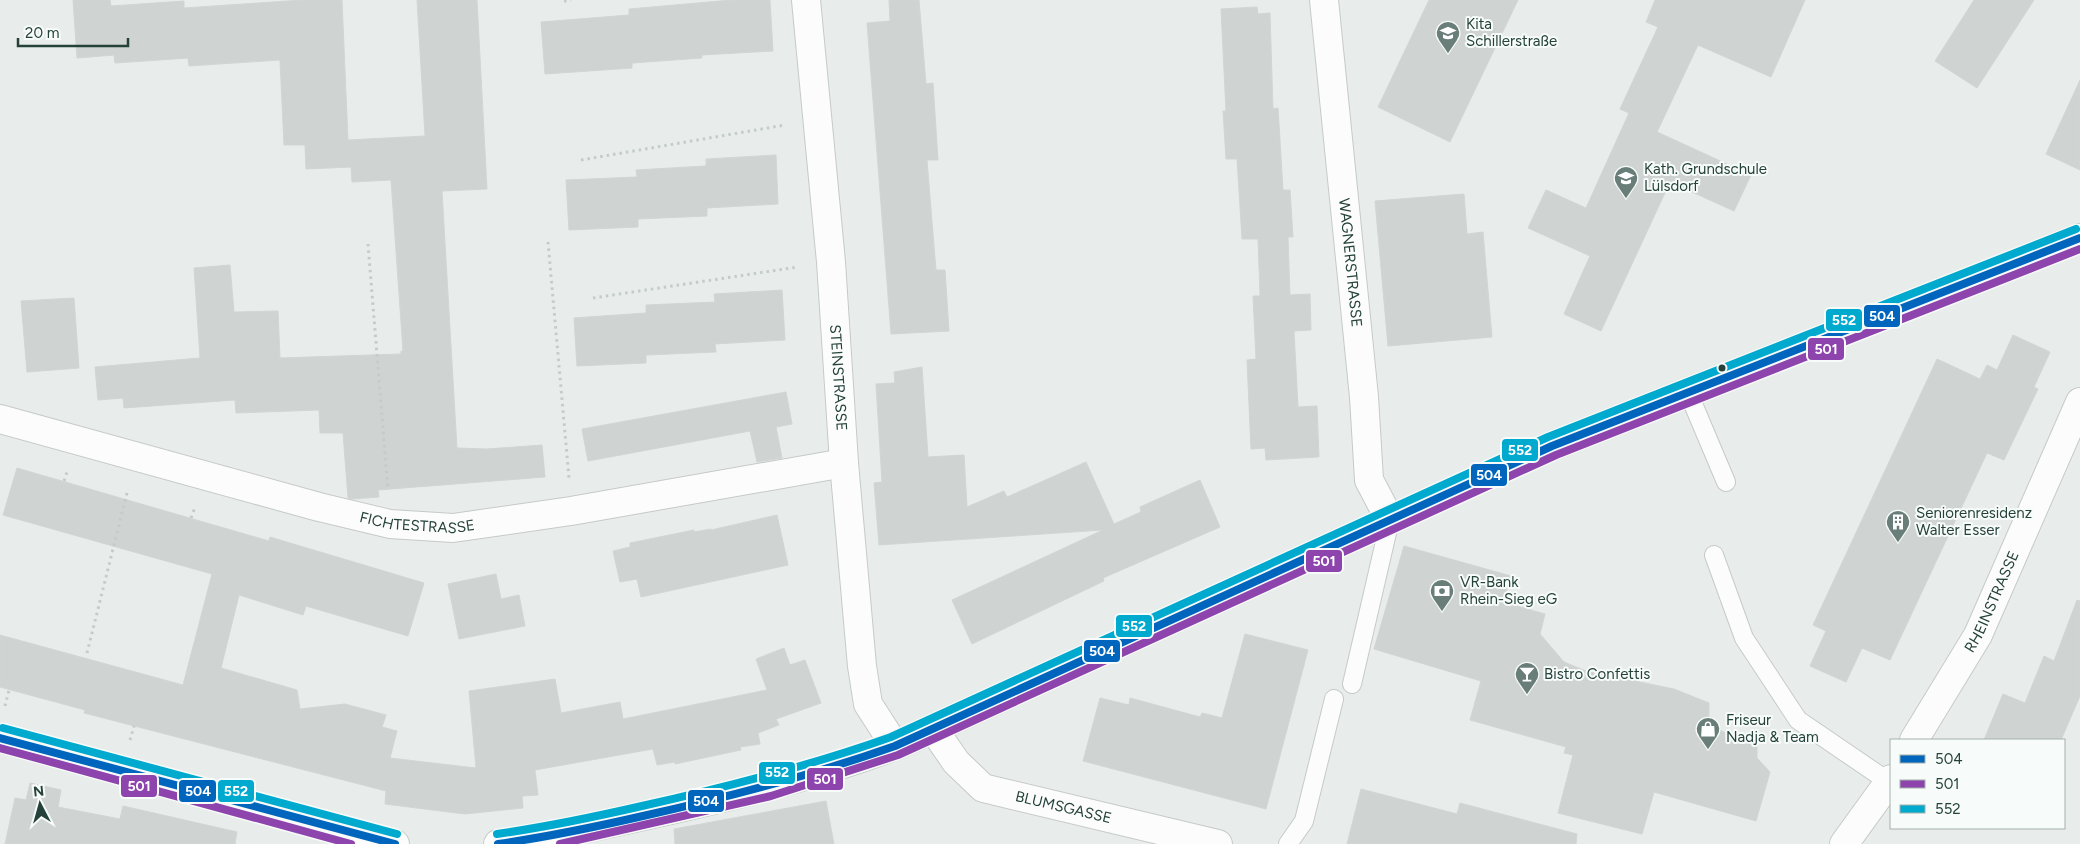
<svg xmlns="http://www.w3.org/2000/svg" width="2080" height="844" font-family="Figtree,sans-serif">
<rect width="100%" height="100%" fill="#e8edeb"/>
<path fill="#cfd4d2" stroke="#d1d6d4" d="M73 0H110L111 6 184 1V8L302 0H342L348 140 425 136 417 0H477L487 189 442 191 457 448 486 449 542 445 545 477 378 490 379 497 352 499 348 498 343 433H320L319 410 236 413 235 400 124 408 123 398 98 400 95 367 200 358 194 268 230 265 234 312 278 311 280 358 401 354V351H403L391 180 352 182 351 167 306 169 305 145H284L280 60 189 66 188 58 115 63 114 55 77 58Z
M731 0H770L773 51 702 55V58L632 63V68L545 74 541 22 629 15V9Z
M889 0H919L926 84 933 83 938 160H927L936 270H945L949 331 891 334 867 23 890 21Z
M1429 0H1518L1450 142 1378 107Z
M1655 0H1805L1771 77 1698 45 1657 132 1751 175 1734 211 1670 182 1601 331 1564 314 1590 256 1528 228 1546 190 1586 208 1629 113 1620 109 1658 27 1646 22Z
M1974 0H2034L1977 88 1935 61Z
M1257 7 1258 14 1270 13 1273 109 1278 108 1283 190H1290L1293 237H1288L1290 295 1310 294 1311 330 1294 331 1298 407 1317 406 1319 457 1266 460 1265 448 1251 449 1247 360 1256 359 1253 296H1260L1258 239H1242L1237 159H1226L1223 111H1226L1221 9Z
M2080 80V170L2046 154Z
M776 155 778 204 707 208V216L638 219V227L569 230 566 180 637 177 636 170 706 166V159Z
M1464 194 1467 234 1483 232 1492 337 1388 346 1375 201Z
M782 290 785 340 715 344 716 352 646 355V363L577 366 574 318 646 313V305L715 302 714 294Z
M74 298 79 368 27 372 21 301Z
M2013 335 2050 352 2034 387 2038 389 2004 460 1987 453 1890 660 1862 648 1846 682 1810 666 1826 631 1813 625 1937 359 1980 379 1987 365 1997 370Z
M922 367 928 457 964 455 967 507 1004 491 1007 497 1086 462 1114 524 1141 512 1140 507 1200 480 1220 527 1103 578 1104 581 972 644 952 600 1103 530 879 545 874 483 882 482 876 384 895 383 894 372Z
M786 392 792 424 776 427 782 458 757 462 750 431 588 461 582 429Z
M17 468 269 541 270 537 424 583 408 636 306 606 303 615 239 595 221 668 297 690 300 709 345 704 386 715 382 727 397 731 390 758 476 768 469 691 555 679 561 713 620 702 623 719 767 690 756 659 784 648 790 665 805 660 821 703 776 719 779 725 758 733 760 744 740 747 741 750 675 764V762L657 765 653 749 535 770 538 795 522 796 523 808 465 814 385 804 386 791 84 713 85 710 0 687V635L183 685 212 574 3 515Z
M777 515 788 565 641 597 637 579 620 582 613 551 630 547V543L694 530V532L711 529V530Z
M1404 546 1511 576 1503 602 1545 614 1540 634 1564 662 1586 671 1674 689 1709 703V718L1720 730 1736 739 1757 742V758L1770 772 1756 821 1654 792 1642 834 1558 813 1573 755 1564 753 1566 747 1470 720 1481 681 1374 649Z
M496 574 501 599 519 595 525 626 459 639 448 584Z
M2077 600 2080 601V696L2061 740H1984L2003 694 2025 703 2044 656 2054 661Z
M1245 634 1308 650 1266 809 1083 761 1100 698 1129 705 1130 698 1200 717 1202 713 1222 718Z
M30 783 61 790 58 807 120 819 123 806 237 832 235 844H5L15 798 26 800Z
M1361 789 1457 814 1460 803 1577 834 1576 844H1347Z
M826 801 834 844H675L674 829Z"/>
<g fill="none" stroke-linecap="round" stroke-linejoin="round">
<g stroke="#c5cac8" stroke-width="20">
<path id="service" d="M1688 392 1726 482
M1714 555 1744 638 1798 720 1889 782
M1352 684 1390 520
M1288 844 1304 821 1334 699"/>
</g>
<g stroke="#c5cac8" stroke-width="30">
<g id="minor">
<path id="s1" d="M806 0 831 262 844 463 862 666 868 704 895 746"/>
<path id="s2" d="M1324 0 1364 397 1369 480 1390 520"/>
<path id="s3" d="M0 419 319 507 390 524 453 528 571 511 844 463"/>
<path id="s4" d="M934 730 956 762 983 788 1218 844"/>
<path d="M0 738 352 834 395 844"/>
<path id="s5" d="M1914 740 1978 635 2080 402"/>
<path d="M498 844C546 838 592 827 639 817 727 798 812 777 895 746L1552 446 2080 238"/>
<path d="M1844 844 1891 779"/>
</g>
</g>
<path stroke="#c3ccca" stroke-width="3" stroke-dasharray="2.5 4" stroke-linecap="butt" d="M564 1 571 0
M581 160 785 125
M548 242 569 478
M368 244 388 490
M593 298 798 267
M64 481 67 472
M191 518 195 507
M87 653 128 489
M5 706 9 690
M130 740 134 726"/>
<use href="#service" stroke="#fcfcfc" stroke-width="18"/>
<use href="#minor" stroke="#fcfcfc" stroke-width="28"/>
<g stroke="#f7fbf9" stroke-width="11">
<path id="bus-1" d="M0 738 395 844
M498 844C547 837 595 827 643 816 729 797 813 775 895 746L1552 446 2080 238"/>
</g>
<g stroke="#f7fbf9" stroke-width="11">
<path id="bus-2" d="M0 748 351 844
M560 844 771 796 898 755 1556 455 2080 249"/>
</g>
<g stroke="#f7fbf9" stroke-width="11">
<path id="bus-3" d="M3 728 397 834
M497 834C546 827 594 817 642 806 727 787 810 766 891 737L1548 437 2076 229"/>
</g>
<use href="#bus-1" stroke="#0065bd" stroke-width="8"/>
<use href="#bus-2" stroke="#8e44ad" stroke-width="8"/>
<use href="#bus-3" stroke="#00a9ce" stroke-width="8"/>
</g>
<defs>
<g id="school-pin" transform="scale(1.25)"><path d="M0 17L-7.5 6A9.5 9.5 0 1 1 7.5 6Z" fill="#697e78" stroke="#f7fbf9"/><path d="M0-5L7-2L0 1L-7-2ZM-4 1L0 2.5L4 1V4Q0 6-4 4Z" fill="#fff"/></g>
<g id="building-pin" transform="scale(1.25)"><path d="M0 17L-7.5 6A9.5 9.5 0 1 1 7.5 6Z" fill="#697e78" stroke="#f7fbf9"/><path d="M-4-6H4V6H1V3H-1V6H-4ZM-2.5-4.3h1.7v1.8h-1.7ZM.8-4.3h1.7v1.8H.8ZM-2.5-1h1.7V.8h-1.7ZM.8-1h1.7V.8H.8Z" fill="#fff"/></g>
<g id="bank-pin" transform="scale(1.25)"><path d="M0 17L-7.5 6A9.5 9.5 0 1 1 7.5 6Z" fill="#697e78" stroke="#f7fbf9"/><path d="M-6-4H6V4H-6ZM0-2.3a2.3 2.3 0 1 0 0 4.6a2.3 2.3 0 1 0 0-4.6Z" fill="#fff"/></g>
<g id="bar-pin" transform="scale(1.25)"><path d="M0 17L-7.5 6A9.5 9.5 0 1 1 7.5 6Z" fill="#697e78" stroke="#f7fbf9"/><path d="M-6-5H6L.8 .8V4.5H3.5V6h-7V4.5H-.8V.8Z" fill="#fff"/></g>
<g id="shop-pin" transform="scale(1.25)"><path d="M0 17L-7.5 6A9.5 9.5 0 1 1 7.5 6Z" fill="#697e78" stroke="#f7fbf9"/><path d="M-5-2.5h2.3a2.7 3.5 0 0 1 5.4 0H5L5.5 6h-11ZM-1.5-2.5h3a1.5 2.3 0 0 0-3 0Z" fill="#fff"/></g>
</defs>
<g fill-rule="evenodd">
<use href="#school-pin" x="1448" y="33"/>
<use href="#school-pin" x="1626" y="178"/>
<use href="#building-pin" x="1898" y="522"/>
<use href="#bank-pin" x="1442" y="591"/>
<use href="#bar-pin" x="1527" y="674"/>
<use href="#shop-pin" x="1708" y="729"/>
</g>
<circle fill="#24423a" stroke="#f7fbf9" stroke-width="2" cx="1722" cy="368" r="4.5"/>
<g text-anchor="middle" stroke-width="4" stroke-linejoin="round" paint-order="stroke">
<g font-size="15" fill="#24423a" stroke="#f7fbf9" text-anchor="start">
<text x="1466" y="29">Kita<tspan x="1466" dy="17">Schillerstraße</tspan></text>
<text x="1644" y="174">Kath. Grundschule<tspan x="1644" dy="17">Lülsdorf</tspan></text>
<text x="1916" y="518">Seniorenresidenz<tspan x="1916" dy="17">Walter Esser</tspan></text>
<text x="1460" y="587">VR-Bank<tspan x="1460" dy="17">Rhein-Sieg eG</tspan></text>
<text x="1544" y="679">Bistro Confettis</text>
<text x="1726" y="725">Friseur<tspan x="1726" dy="17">Nadja &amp; Team</tspan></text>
</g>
<g font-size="15" fill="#24423a" stroke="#f7fbf9">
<text dy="5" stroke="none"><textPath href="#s2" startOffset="264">WAGNERSTRASSE</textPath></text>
<text dy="5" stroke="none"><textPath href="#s1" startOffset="379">STEINSTRASSE</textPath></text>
<text dy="5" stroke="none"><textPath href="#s3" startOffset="431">FICHTESTRASSE</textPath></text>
<text dy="5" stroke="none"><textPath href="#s5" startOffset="159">RHEINSTRASSE</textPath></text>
<text dy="5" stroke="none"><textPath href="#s4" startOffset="159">BLUMSGASSE</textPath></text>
</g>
</g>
<g stroke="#f7fbf9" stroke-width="2">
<rect x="1863" y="304" width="38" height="24" rx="5" fill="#0065bd"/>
<rect x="1825" y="308" width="38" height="24" rx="5" fill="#00a9ce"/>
<rect x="1807" y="337" width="38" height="24" rx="5" fill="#8e44ad"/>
<rect x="1501" y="438" width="38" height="24" rx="5" fill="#00a9ce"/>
<rect x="1470" y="463" width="38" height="24" rx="5" fill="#0065bd"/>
<rect x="1305" y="549" width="38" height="24" rx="5" fill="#8e44ad"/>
<rect x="1115" y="614" width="38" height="24" rx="5" fill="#00a9ce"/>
<rect x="1083" y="639" width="38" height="24" rx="5" fill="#0065bd"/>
<rect x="758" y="761" width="38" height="24" rx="5" fill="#00a9ce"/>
<rect x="806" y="767" width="38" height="24" rx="5" fill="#8e44ad"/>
<rect x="120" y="774" width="38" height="24" rx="5" fill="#8e44ad"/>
<rect x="217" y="779" width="38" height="24" rx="5" fill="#00a9ce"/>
<rect x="178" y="779" width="39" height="24" rx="5" fill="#0065bd"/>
<rect x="687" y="789" width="38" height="24" rx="5" fill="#0065bd"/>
</g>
<g font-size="14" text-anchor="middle" font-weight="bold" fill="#fff">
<text x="1882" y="321">504</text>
<text x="1844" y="325">552</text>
<text x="1826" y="354">501</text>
<text x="1520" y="455">552</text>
<text x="1489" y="480">504</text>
<text x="1324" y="566">501</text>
<text x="1134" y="631">552</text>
<text x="1102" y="656">504</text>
<text x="777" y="777">552</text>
<text x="825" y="784">501</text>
<text x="139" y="791">501</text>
<text x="236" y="796">552</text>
<text x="198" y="796">504</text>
<text x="706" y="806">504</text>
</g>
<rect x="1890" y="739" width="175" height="90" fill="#f7fbf9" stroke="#a3b1ad"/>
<rect x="1900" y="755" width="25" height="8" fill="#0065bd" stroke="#a3b1ad"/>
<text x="1935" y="764" font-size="15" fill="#24423a">504</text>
<rect x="1900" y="780" width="25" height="8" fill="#8e44ad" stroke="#a3b1ad"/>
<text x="1935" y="789" font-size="15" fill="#24423a">501</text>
<rect x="1900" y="805" width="25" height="8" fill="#00a9ce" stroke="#a3b1ad"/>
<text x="1935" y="814" font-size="15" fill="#24423a">552</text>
<g transform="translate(40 804) rotate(354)" stroke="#f7fbf9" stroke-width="4" paint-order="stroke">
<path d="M0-4L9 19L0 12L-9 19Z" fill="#24423a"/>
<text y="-8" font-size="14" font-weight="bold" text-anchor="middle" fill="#24423a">N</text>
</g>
<path d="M18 38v8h110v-8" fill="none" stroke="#24423a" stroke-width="2.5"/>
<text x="25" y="38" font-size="15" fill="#24423a" stroke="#f7fbf9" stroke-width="4" paint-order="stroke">20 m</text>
</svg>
